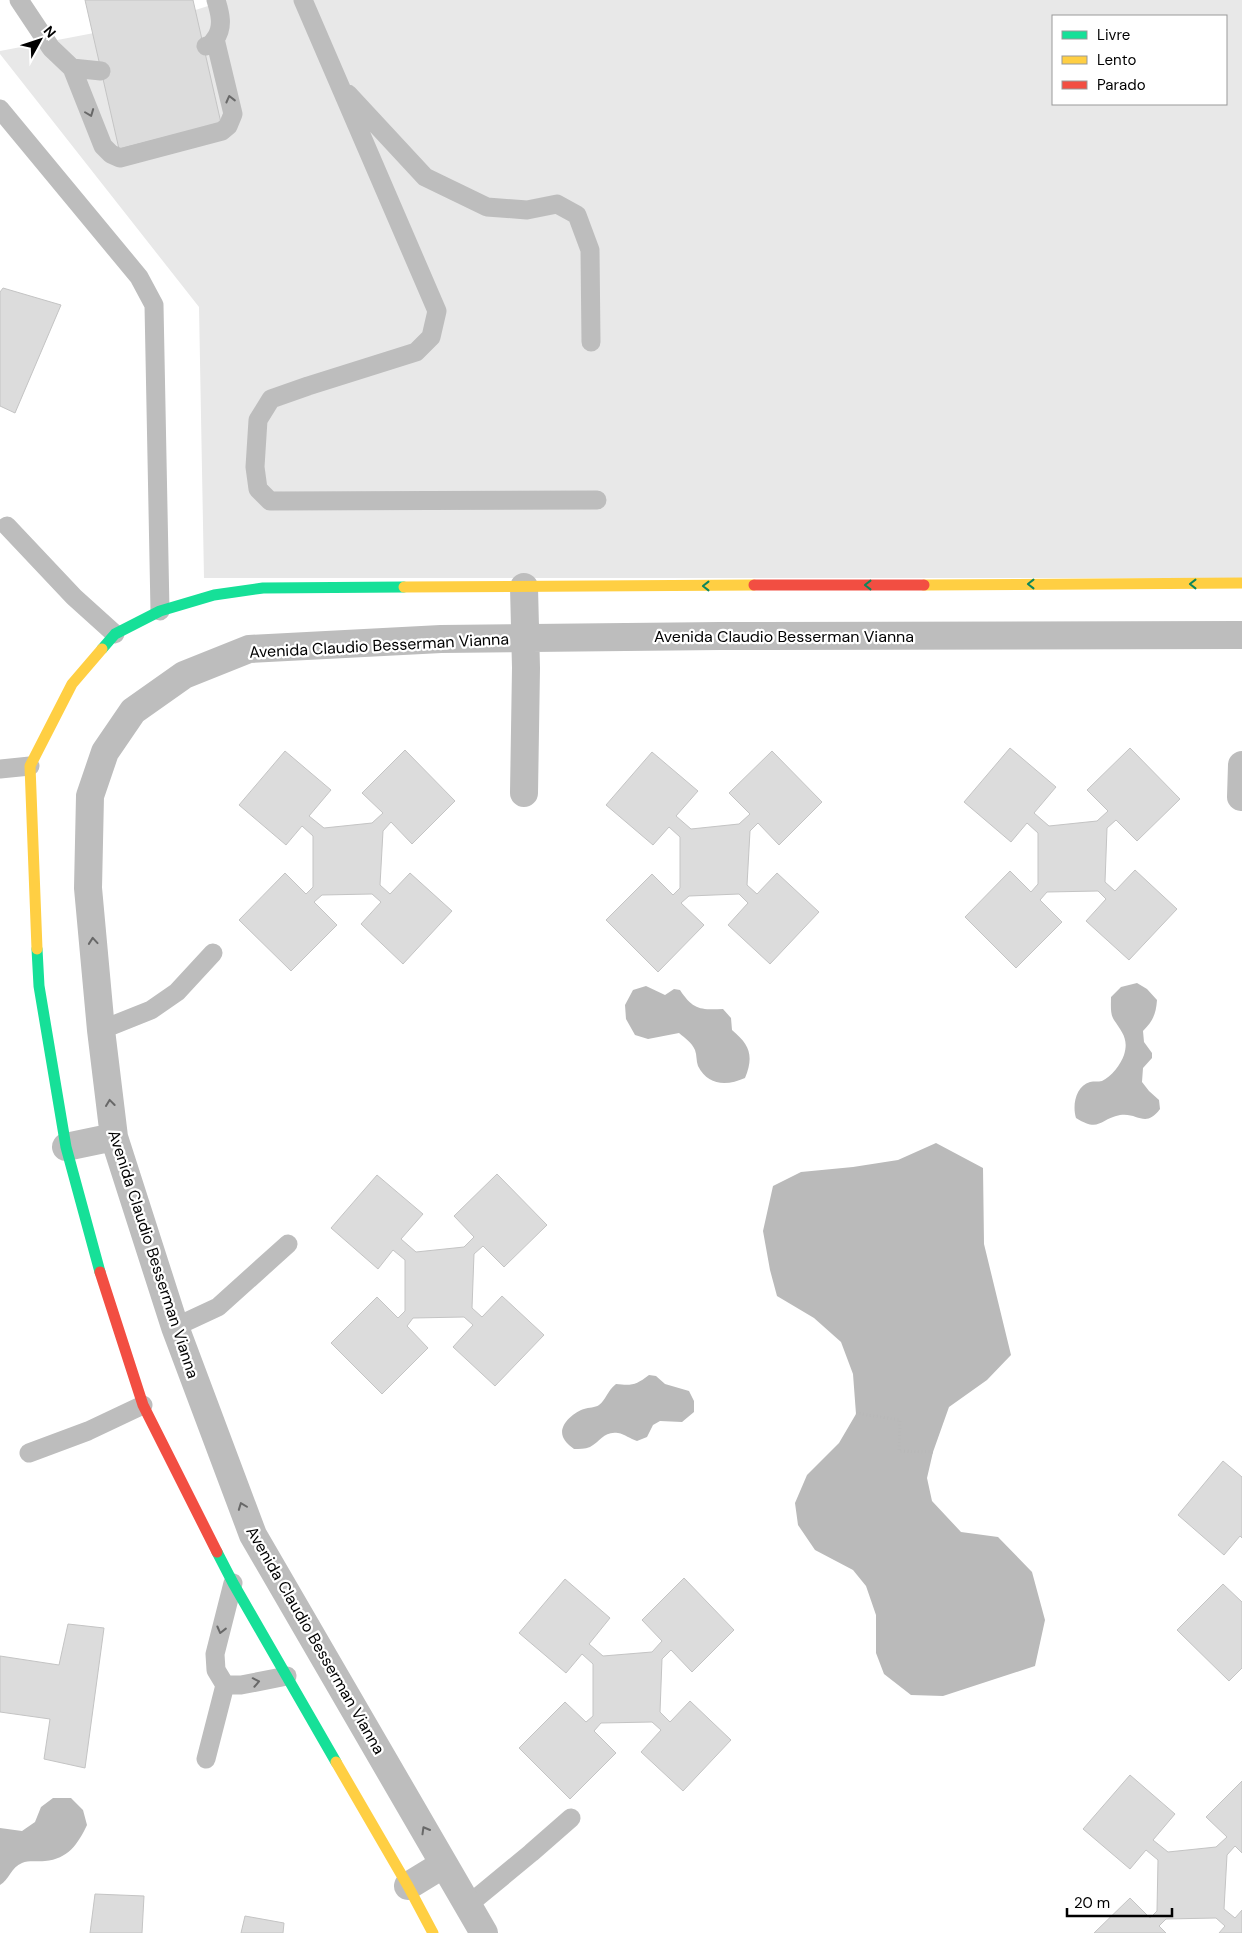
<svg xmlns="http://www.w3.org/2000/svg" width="1242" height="1933" font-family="'DM Sans',sans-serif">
<rect width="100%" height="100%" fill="#fff"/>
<path fill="#e8e8e8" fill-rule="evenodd" d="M227 0H1242V578H204L199 307 0 54V51L167 19ZM1053 16H1226V104H1053Z"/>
<path fill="#bababa" d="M1137 983 1147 989 1157 1000C1156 1014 1153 1021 1143 1031L1144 1042 1152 1053V1058L1143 1068 1142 1082 1149 1091 1159 1100 1160 1109C1145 1129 1138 1112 1120 1115 1099 1119 1100 1133 1076 1118 1072 1105 1076 1086 1090 1082 1094 1081 1098 1082 1102 1081 1111 1077 1121 1064 1124 1055 1129 1039 1122 1032 1114 1020 1110 1014 1111 1005 1111 997L1121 987Z
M646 986 665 995 674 989 680 990C693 1010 701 1010 723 1009L731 1018 732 1030C750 1045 754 1056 745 1078 727 1086 708 1086 698 1066 696 1061 697 1055 695 1050 692 1043 685 1038 679 1033L648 1039 635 1035 626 1019 625 1005 633 990Z
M936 1143 983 1168 984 1244 1011 1355 987 1380 949 1407 933 1452 927 1478 932 1501 961 1532 998 1537 1032 1572 1045 1620 1035 1666 943 1696 911 1695 884 1674 876 1653V1615L866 1586 853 1570 815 1550 798 1525 795 1503 807 1475 839 1443 856 1414 853 1374 841 1342 814 1318 777 1296 770 1270 763 1231 773 1186 801 1172 853 1167 898 1160Z
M649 1375 656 1376 665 1384 689 1391 694 1401V1412L682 1422 660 1421 653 1425 647 1437 637 1441C630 1439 625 1434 618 1433 604 1431 601 1441 590 1447 585 1449 579 1449 574 1449 570 1446 565 1442 563 1437 558 1425 574 1412 584 1409 589 1407 595 1408 599 1405 606 1400 607 1391 616 1384 632 1386 636 1385 649 1375Z
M53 1798H71L83 1810 87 1825C78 1844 68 1859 45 1861 37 1862 29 1860 22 1863 11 1867 9 1880 0 1885V1828L22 1831 35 1822 41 1807Z"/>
<path fill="#dcdcdc" stroke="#c4c4c4" d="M85 0H193L221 123 119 149Z
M3 288 61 305 15 413 0 406V292Z
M1010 748 1056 787 1034 813 1049 826 1097 821 1108 811 1087 790 1130 748 1180 799 1137 841 1116 820 1107 828 1105 882 1115 891 1135 870 1177 909 1129 960 1086 921 1106 899 1098 891 1047 892 1040 900 1062 922 1016 968 965 917 1010 871 1031 892 1038 884V833L1027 823 1011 842 964 802Z
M405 750 455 801 412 844 391 822 383 831 380 885 390 894 410 873 452 911 403 964 361 924 381 902 372 894 322 895 314 902 337 925 291 971 239 920 285 873 306 894 313 887V836L302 826 286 845 239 805 285 751 331 790 309 816 324 828 372 823 383 813 362 793Z
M772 751 822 802 779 845 758 823 750 831 747 885 757 894 777 873 819 912 770 964 728 925 748 903 739 894 689 896 681 903 704 925 658 972 606 920 652 874 673 895 680 888V837L669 827 653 845 606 805 652 752 698 791 676 816 691 829 739 824 750 814 729 793Z
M497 1174 547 1225 504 1267 483 1246 474 1254 472 1308 482 1317 502 1296 544 1335 495 1386 453 1347 473 1325 464 1317 413 1318 407 1326 428 1348 382 1394 331 1343 377 1297 398 1318 405 1311V1260L393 1250 378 1269 331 1228 377 1175 423 1214 401 1239 416 1252 464 1247 474 1237 454 1216Z
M1223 1461 1242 1477V1538L1240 1536 1224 1555 1178 1515Z
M684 1578 734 1630 692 1672 671 1650 662 1659 660 1712 670 1722 690 1701 731 1740 683 1791 641 1752 661 1730 652 1722 601 1723 594 1731 616 1753 570 1799 519 1748 565 1702 586 1722 593 1716V1664L582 1654 566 1673 519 1633 565 1579 610 1618 589 1644 603 1656 652 1652 662 1641 642 1620Z
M1223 1584 1242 1602V1668L1229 1681 1177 1630Z
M68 1624 104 1628 85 1768 44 1759 50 1719 0 1712V1656L59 1665Z
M1130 1775 1175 1814 1153 1840 1168 1852 1216 1847 1227 1837 1206 1817 1242 1781V1853L1235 1846 1227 1855 1224 1909 1235 1918 1242 1910V1933H1219L1225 1926 1216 1918 1166 1919 1159 1926 1166 1933H1094L1130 1898 1150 1918 1157 1911 1158 1860 1146 1850 1130 1869 1083 1829Z
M95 1894 144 1896 142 1933H90Z
M245 1916 284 1923 283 1933H241Z"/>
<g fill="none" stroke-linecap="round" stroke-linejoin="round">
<path stroke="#b8b8b8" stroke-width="3" stroke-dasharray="1 2.5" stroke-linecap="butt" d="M856 1413 900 1420 899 1451 933 1452"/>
<path stroke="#bdbdbd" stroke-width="19" d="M19 0 51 48 72 68 101 71
M303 0 437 311 431 337 416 352 308 386 271 399 258 420 255 467 258 489 270 501 597 500
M206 46C211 45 212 43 215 39 224 27 220 13 216 0
M72 68 103 146 111 154 120 158 222 131 228 126 233 114 215 39
M348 94 425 177 487 207 527 210 557 204 577 215 590 250 591 342
M0 109 139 277 154 305 160 611
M7 526 74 597 115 634
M0 769 30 766
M101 1030 151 1010 177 992 213 953
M175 1327 218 1307 288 1244
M29 1453 88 1431 143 1405
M225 1685 216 1670 215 1654 233 1583
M225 1685H241L287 1676
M206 1759 225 1685
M468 1905 531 1853 571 1818"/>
<path stroke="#bdbdbd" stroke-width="28" d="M524 793 526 668 524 587
M1241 797 1242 765
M66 1147 114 1137
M408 1886 444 1864
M484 1933 253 1535 175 1327 114 1137 101 1030 88 888 90 796 105 752 133 711 184 675 249 649 441 639 720 636 1242 635"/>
<path stroke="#16e098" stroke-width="11" d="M102 649 115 634 160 611 214 595 263 588 404 587
M37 949 39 986 66 1147 100 1272
M217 1552 233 1583 336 1762"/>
<path stroke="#ffcf43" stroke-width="11" d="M924 585 1242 583
M404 587 754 585
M37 949 30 766 72 684 102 649
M336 1762 408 1886 433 1933"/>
<path stroke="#f24e42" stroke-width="11" d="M754 585H924
M100 1272 143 1405 217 1552"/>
</g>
<defs><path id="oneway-chevron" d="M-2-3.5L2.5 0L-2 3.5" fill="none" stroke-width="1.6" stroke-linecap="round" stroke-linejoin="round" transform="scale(1.25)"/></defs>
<g stroke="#686868">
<use href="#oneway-chevron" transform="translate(230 99) rotate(-104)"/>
<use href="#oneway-chevron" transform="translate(90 113) rotate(69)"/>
<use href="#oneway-chevron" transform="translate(93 941) rotate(-95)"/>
<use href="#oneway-chevron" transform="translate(110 1103) rotate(-97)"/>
<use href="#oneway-chevron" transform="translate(242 1506) rotate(-111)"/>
<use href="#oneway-chevron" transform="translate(221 1630) rotate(104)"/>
<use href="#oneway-chevron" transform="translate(256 1682) rotate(-11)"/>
<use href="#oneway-chevron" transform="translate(425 1830) rotate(-120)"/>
</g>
<g stroke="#0d865b">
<use href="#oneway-chevron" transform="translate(1031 584) rotate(180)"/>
<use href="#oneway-chevron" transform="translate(1193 584) rotate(180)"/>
<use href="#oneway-chevron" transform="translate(868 585) rotate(180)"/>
<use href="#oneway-chevron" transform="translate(706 586) rotate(180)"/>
</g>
<g text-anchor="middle" stroke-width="4.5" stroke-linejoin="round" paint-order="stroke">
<g font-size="16" fill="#000" stroke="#fff">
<text x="784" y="642">Avenida Claudio Besserman Vianna</text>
<text transform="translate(379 645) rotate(-3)" y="6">Avenida Claudio Besserman Vianna</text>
<text transform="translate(154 1254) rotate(72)" y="6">Avenida Claudio Besserman Vianna</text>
<text transform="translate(316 1640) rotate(60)" y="6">Avenida Claudio Besserman Vianna</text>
</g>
</g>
<rect x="1052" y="15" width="175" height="90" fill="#ffffff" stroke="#999999"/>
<rect x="1062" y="31" width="25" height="8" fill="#16e098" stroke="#999999"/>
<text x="1097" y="40" font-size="15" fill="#000000">Livre</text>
<rect x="1062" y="56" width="25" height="8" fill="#ffcf43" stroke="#999999"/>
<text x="1097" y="65" font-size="15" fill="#000000">Lento</text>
<rect x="1062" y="81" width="25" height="8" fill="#f24e42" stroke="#999999"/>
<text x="1097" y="90" font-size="15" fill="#000000">Parado</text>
<g transform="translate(40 40) rotate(50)" stroke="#ffffff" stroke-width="4" paint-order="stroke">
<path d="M0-4L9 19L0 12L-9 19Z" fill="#000000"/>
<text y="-8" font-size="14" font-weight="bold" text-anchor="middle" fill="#000000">N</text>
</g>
<path d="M1067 1908v8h105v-8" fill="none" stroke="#000000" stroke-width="2.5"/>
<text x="1074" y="1908" font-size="15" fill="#000000" stroke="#ffffff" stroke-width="4" paint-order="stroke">20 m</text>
</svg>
